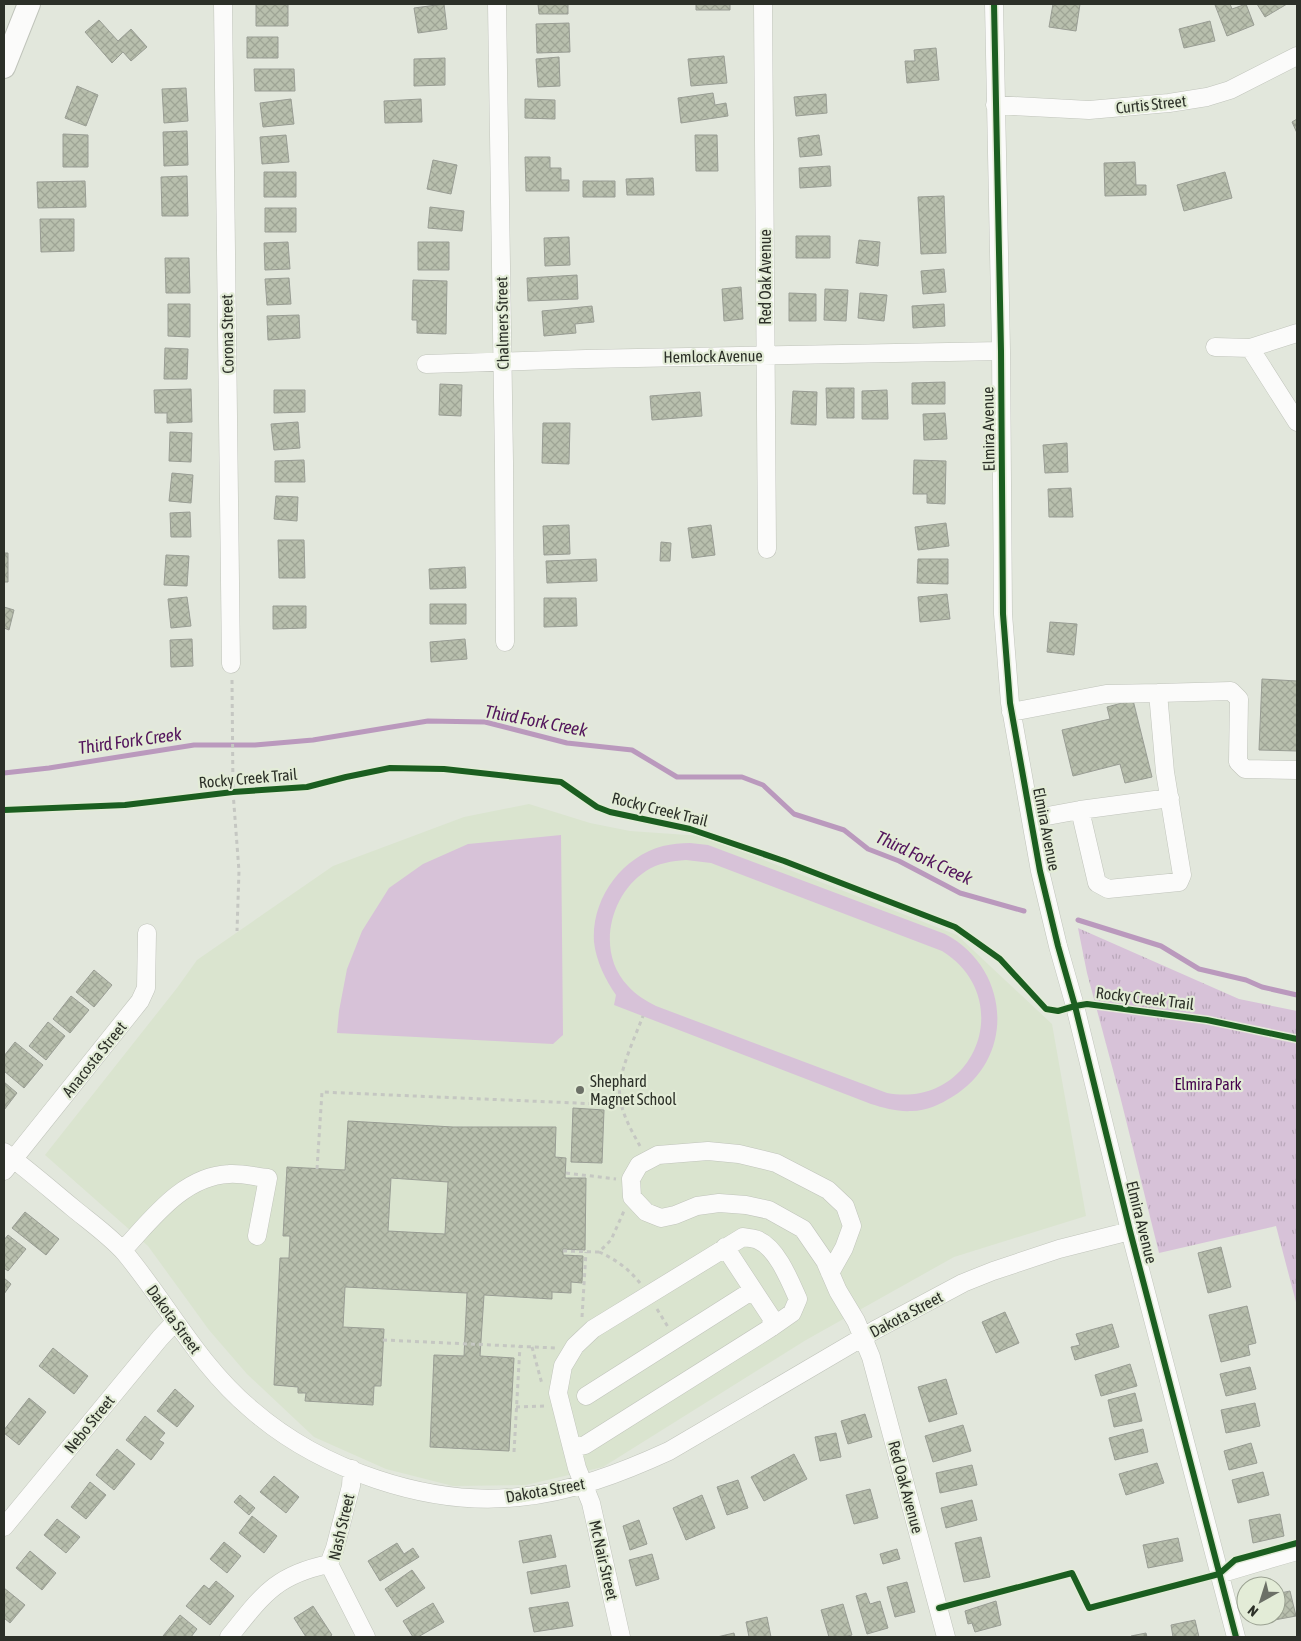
<svg xmlns="http://www.w3.org/2000/svg" width="1301" height="1641" font-family="'Asap Condensed',sans-serif">
<defs>
<pattern id="park-tufts" width="24" height="20" patternUnits="userSpaceOnUse" patternTransform="scale(1.25)"><rect width="24" height="20" fill="#d7c2d8"/><path d="M3 7l-1-3M5 7V3M7 7l1-3M15 17l-1-3M17 17v-4M19 17l1-3" fill="none" stroke="#b9a7b9"/></pattern>
<pattern id="building-cross-hatch" width="8" height="8" patternUnits="userSpaceOnUse" patternTransform="scale(1.25)"><rect width="8" height="8" fill="#b8bfad"/><path d="M0 0l8 8M0 8l8-8" fill="none" stroke="#9ea495"/></pattern>
</defs>
<rect width="100%" height="100%" fill="#e2e7dc"/>
<path fill="#dae4cf" d="M529 804 590 823 630 831 702 836 957 935 1052 1024 1086 1216 954 1257 806 1340 603 1467 526 1485 453 1486 386 1469 314 1437 247 1374 209 1330 148 1246 45 1155 177 988 197 960 333 866 464 817Z"/>
<path fill="url(#park-tufts)" d="M1078 928 1239 999 1297 1011V1306L1276 1226 1159 1253 1120 1096 1087 973Z"/>
<path fill="#d7c2d8" fill-rule="evenodd" d="M561 835 563 1035 553 1044 337 1033 339 1011 347 969 362 931 389 888 423 864 468 844Z
M690 843 708 845 945 934C1010 968 1017 1058 952 1097 941 1104 926 1111 912 1111 898 1112 884 1108 871 1104L614 1005 616 995C606 981 596 961 594 942 591 900 621 857 663 846 672 844 681 843 690 843ZM686 860 711 863 942 951C1018 998 975 1109 887 1093L656 1006C646 1001 636 995 628 986 596 953 609 895 646 871 658 863 672 861 686 860Z"/>
<g fill="none" stroke-linecap="round" stroke-linejoin="round">
<path stroke="#ba99bd" stroke-width="5" d="M4 773 49 768 194 745H255L313 740 428 721 485 722 567 743 632 750 677 777H742L763 785 794 814 844 830 868 849 899 861 960 893 1024 911
M1078 920 1161 946 1199 969 1246 980 1262 987 1297 995"/>
</g>
<path fill="url(#building-cross-hatch)" stroke="#999d94" fill-rule="evenodd" d="M256 4H288V26H256Z
M444 4 447 29 418 33 414 8Z
M538 4H568V14H539Z
M696 4H730V10H696Z
M1053 4H1080L1076 31 1049 27Z
M1219 4H1230L1232 9 1246 4 1254 25 1227 36 1215 5Z
M1257 4H1287L1265 17Z
M99 20 118 41 131 29 147 47 131 61 123 52 112 63 85 32Z
M1210 21 1215 41 1184 48 1179 29Z
M569 23 570 52 537 53 536 24Z
M247 37H278V58H247Z
M936 48 939 80 907 83 905 61H915L914 50Z
M724 56 727 83 691 86 688 59Z
M559 57 560 86 538 87 536 59Z
M445 58V85L414 86V59Z
M254 69H294L295 91H255Z
M77 86 98 95 86 126 65 118Z
M186 88 188 121 164 123 162 89Z
M713 93 715 105 726 103 728 116 681 123 678 98Z
M826 94 827 113 796 116 794 97Z
M291 99 294 124 263 127 260 103Z
M421 99 422 122 385 123 384 101Z
M525 99 555 100V119L525 118Z
M1297 119V133L1292 122Z
M187 131 188 165 164 166 163 132Z
M63 134 88 135V167H63Z
M286 135 289 162 262 164 260 137Z
M695 135H717L718 171H696Z
M819 135 822 155 800 157 798 138Z
M525 157H550V168H561V180H569V191H526Z
M433 160 457 165 451 194 427 189Z
M1135 162 1136 185H1146V195L1105 196 1104 163Z
M830 166 831 186 800 188 799 168Z
M264 172H296V197H264Z
M1225 172 1232 198 1184 211 1177 185Z
M187 176 188 216H162L161 177Z
M653 178 654 195H627L626 179Z
M85 181 86 207 38 208 37 182Z
M583 181H615V197H583Z
M944 196 946 253 921 254 918 197Z
M430 207 464 211 462 231 428 228Z
M265 208H296V232H265Z
M40 219H74V251L41 252Z
M796 236H830V258H796Z
M569 237 570 265 545 266 544 238Z
M859 240 880 242 878 266 856 263Z
M288 242 290 269 265 270 264 243Z
M418 242H449V270H418Z
M165 258H189L190 293H166Z
M944 269 946 292 923 294 921 271Z
M577 275 578 299 528 301 527 278Z
M289 278 291 304 267 305 265 279Z
M413 280 447 281 446 334 417 333V320H412Z
M741 287 743 319 724 321 722 289Z
M825 289 848 290 846 321 824 320Z
M789 293 816 294V321H789Z
M860 293 887 295 884 321 858 318Z
M168 304H190V337L168 336Z
M944 304 945 326 913 328 912 306Z
M592 306 594 322 575 324 576 333 544 336 542 311Z
M299 315 300 338 268 340 267 316Z
M165 348 188 349 187 379H164Z
M945 382V404H912V383Z
M440 384 462 385 461 416 439 415Z
M826 388H854V418H827Z
M191 389 192 422 167 423V413H155L154 390Z
M274 390H305V412L274 413Z
M887 390 888 419H862V391Z
M793 391 817 392 816 425 791 424Z
M700 392 702 416 652 420 650 396Z
M945 413 947 439 924 440 923 414Z
M298 422 300 448 274 450 271 424Z
M543 423H570L569 464 542 463Z
M170 432 192 433 191 462 169 461Z
M1067 443 1068 472 1045 473 1043 445Z
M304 460 305 482H275V461Z
M914 460 946 461 945 504 927 503V494H913Z
M172 473 193 475 191 503 169 501Z
M1071 488 1073 517H1049L1048 489Z
M276 496 298 497 297 521 274 519Z
M190 512 191 537H171L170 513Z
M946 523 949 546 918 550 915 527Z
M569 525 570 554 544 555 543 526Z
M711 525 715 555 692 558 688 528Z
M278 540H304L305 578H279Z
M661 542 671 543 670 561H660Z
M4 553H8V582H4Z
M166 555 189 556 187 586 164 585Z
M596 559 597 581 547 583 546 561Z
M918 559H948V584L917 583Z
M465 567 466 588 430 589 429 569Z
M947 594 950 619 920 622 918 597Z
M187 597 191 626 171 628 168 599Z
M544 598H576L577 626 544 627Z
M430 604H466V624H430Z
M273 606H306V628L273 629Z
M4 607 14 610 9 630 4 628Z
M1050 622 1077 624 1074 655 1047 652Z
M192 639 193 666 171 667 170 640Z
M465 639 467 659 431 662 430 642Z
M1262 679 1297 681V751L1259 750Z
M1133 700 1152 777 1125 783 1120 764 1073 776 1062 730 1110 719 1107 707Z
M94 970 112 985 94 1007 76 992Z
M71 996 89 1010 70 1033 53 1019Z
M48 1022 65 1036 46 1060 29 1046Z
M15 1042 43 1065 24 1088 4 1071V1056Z
M4 1082 17 1093 4 1110Z
M573 1108 604 1110 602 1163 571 1162Z
M348 1121 453 1127H556L555 1157 566 1158 565 1178H586L585 1250 563 1249V1255L583 1256 582 1283 571 1282V1293L552 1292V1299L484 1295 480 1356 514 1358 509 1451 430 1447 434 1355 464 1356 467 1293 345 1287 343 1327 384 1329 381 1386H374L373 1405 305 1401 306 1393H298V1387L274 1385 280 1258H289L290 1236H283L287 1167 345 1170ZM391 1178 448 1182 445 1234 388 1231Z
M25 1212 59 1239 46 1255 12 1228Z
M8 1235 26 1249 8 1271 4 1268V1240Z
M1221 1247 1231 1287 1208 1293 1198 1253Z
M4 1278 11 1284 4 1294Z
M1247 1306 1256 1343 1248 1345 1250 1355 1221 1362 1209 1315Z
M1005 1312 1019 1343 996 1353 982 1322Z
M1112 1324 1119 1347 1075 1360 1071 1347 1080 1345 1076 1334Z
M53 1348 88 1376 74 1394 39 1366Z
M1130 1364 1137 1386 1101 1396 1095 1375Z
M1250 1367 1256 1389 1226 1396 1220 1374Z
M946 1379 957 1414 929 1422 918 1387Z
M175 1389 194 1406 177 1427 157 1411Z
M1135 1393 1142 1421 1114 1427 1108 1400Z
M29 1398 46 1412 19 1445 4 1433V1430Z
M1255 1403 1260 1426 1226 1433 1221 1410Z
M865 1414 872 1437 848 1444 841 1421Z
M145 1416 165 1433 159 1440 164 1443 151 1460 126 1440Z
M963 1425 971 1451 933 1462 925 1436Z
M1143 1429 1148 1452 1115 1460 1109 1438Z
M836 1433 841 1457 820 1461 815 1437Z
M1251 1443 1257 1463 1229 1470 1224 1451Z
M117 1449 135 1464 114 1490 96 1475Z
M794 1454 807 1479 764 1501 751 1477Z
M1157 1463 1164 1483 1126 1495 1119 1474Z
M972 1465 977 1485 940 1493 936 1473Z
M1263 1472 1269 1495 1238 1503 1232 1480Z
M274 1476 299 1497 286 1513 260 1492Z
M738 1480 748 1508 727 1515 717 1487Z
M90 1482 106 1495 86 1519 71 1507Z
M870 1489 878 1518 854 1524 846 1495Z
M240 1495 255 1508 249 1515 234 1502Z
M702 1495 715 1528 686 1540 673 1508Z
M972 1500 977 1520 946 1528 941 1508Z
M1280 1514 1284 1536 1253 1543 1249 1520Z
M252 1516 277 1536 264 1553 239 1533Z
M57 1519 80 1537 66 1553 44 1535Z
M639 1520 647 1544 630 1550 623 1526Z
M551 1535 556 1557 523 1563 519 1541Z
M981 1537 990 1577 964 1582 955 1543Z
M1178 1538 1183 1561 1148 1568 1143 1545Z
M224 1542 241 1556 227 1573 210 1559Z
M397 1543 404 1554 413 1548 419 1557 380 1581 368 1561Z
M897 1549 900 1559 883 1564 880 1554Z
M30 1551 56 1573 42 1590 16 1568Z
M652 1554 659 1579 636 1586 629 1560Z
M566 1565 570 1587 531 1594 527 1572Z
M412 1570 425 1588 397 1607 385 1589Z
M216 1581 234 1596 210 1625 186 1606 204 1585 209 1589Z
M907 1582 915 1612 895 1617 887 1587Z
M4 1588 25 1605 10 1623 4 1618Z
M1290 1591 1296 1616 1269 1621 1268 1616H1276V1594Z
M866 1593 870 1604 880 1601 888 1628 867 1634 856 1596Z
M996 1601 1001 1625 975 1632 972 1623 968 1624 965 1611Z
M568 1602 573 1626 534 1632 529 1608Z
M433 1603 444 1622 418 1637H413L403 1621Z
M843 1604 852 1635 844 1637H829L821 1610Z
M313 1606 332 1635 329 1637H306L294 1618Z
M180 1615 197 1629 191 1637H164L163 1636Z
M767 1617 771 1637H749L746 1622Z
M1195 1620 1199 1637H1173L1171 1625Z
M734 1633 735 1637H717Z
M1146 1633 1147 1637H1131V1636Z"/>
<g fill="none" stroke-linecap="round" stroke-linejoin="round">
<g stroke="#c0c4bb" stroke-width="19">
<path id="minor" d="M223 4 231 664
M497 4 504 462 505 642
M763 4 767 549
M994 4 1001 351 1003 614 1010 703 1040 871 1058 946 1075 1006 1130 1231 1236 1637
M995 105 1089 110 1169 103 1207 97 1230 90 1297 56
M1215 347 1250 348 1297 333
M1250 348 1297 422
M426 364 586 359 1001 351
M1158 693 1231 691 1239 699 1238 762 1245 769 1297 770
M1011 712 1106 694 1158 693 1165 772 1182 875 1179 882 1108 889 1097 883 1080 810 1170 798
M1031 819 1080 810
M4 1152C27 1169 50 1189 73 1208 90 1222 110 1236 125 1253 168 1305 199 1366 252 1410 320 1469 428 1507 519 1497 571 1492 621 1473 669 1451L875 1330 963 1283 993 1271 1059 1249 1130 1231
M4 1171 140 1001 146 988 147 933
M725 1247 771 1317 772 1327
M123 1250C152 1219 183 1176 229 1174 242 1173 256 1177 268 1178L257 1236
M830 1273 844 1248 852 1226 845 1206 828 1190 776 1163 739 1154 708 1151 658 1155 639 1165 631 1179 632 1197 646 1212 661 1218 675 1215 697 1206 719 1203 746 1205 769 1210 803 1229 825 1261 838 1291 856 1321 871 1357 946 1637
M586 1396 753 1290
M572 1448 585 1445 772 1327 792 1313 798 1299C790 1281 777 1248 758 1240 754 1238 747 1238 743 1237L593 1329 575 1346 563 1366 558 1393 577 1468 591 1503 621 1637
M352 1469 351 1486 335 1548 329 1564 366 1637
M4 1527 160 1338 175 1322
M1219 1574 1297 1551
M229 1637C262 1596 275 1575 329 1564"/>
</g>
<g stroke="#c0c4bb" stroke-width="24">
<path id="major" d="M4 67 29 4"/>
</g>
<path stroke="#c5c7c2" stroke-width="3" stroke-dasharray="4 4" stroke-linecap="butt" d="M232 680 233 792 239 871 237 931
M640 1146C630 1128 617 1106 620 1084 623 1062 635 1037 643 1016
M317 1169 322 1092 622 1105
M566 1173 616 1179
M563 1251 599 1252 611 1240 624 1211
M599 1252C615 1259 629 1269 640 1283
M657 1309 668 1327
M582 1317 586 1252
M383 1340 556 1348
M532 1347 542 1384
M516 1407 544 1406
M514 1452 520 1346"/>
<use href="#minor" stroke="#fbfbfa" stroke-width="18"/>
<use href="#major" stroke="#fbfbfa" stroke-width="22"/>
<g stroke="#e3ecd7" stroke-width="9">
<path id="cycleway" d="M994 4 1001 351 1003 614 1010 703 1040 871 1058 946 1075 1006 1130 1231 1236 1637
M4 810 125 805 233 792 307 787 346 777 390 768 444 769 561 782 597 807 610 812 690 829 784 861 955 927 1000 959 1046 1009 1058 1011 1075 1006 1087 1004 1207 1020 1297 1039
M939 1608 1072 1573 1089 1608 1219 1574 1235 1560 1297 1543"/>
</g>
<use href="#cycleway" stroke="#1b5e20" stroke-width="6"/>
</g>
<circle fill="#6c7067" stroke="#e3ecd7" stroke-width="2" cx="580" cy="1090" r="5"/>
<g text-anchor="middle" stroke-width="4.5" stroke-linejoin="round" paint-order="stroke">
<g font-size="16" fill="#2c3028" stroke="#e3ecd7">
<text transform="translate(1151 104) rotate(-6)" y="6">Curtis Street</text>
<text transform="translate(765 277) rotate(-90)" y="6">Red Oak Avenue</text>
<text transform="translate(502 323) rotate(-91)" y="6">Chalmers Street</text>
<text transform="translate(227 334) rotate(-91)" y="6">Corona Street</text>
<text transform="translate(713 356) rotate(-1)" y="6">Hemlock Avenue</text>
<text transform="translate(988 429) rotate(-91)" y="6">Elmira Avenue</text>
<text transform="translate(248 778) rotate(-5)" y="6">Rocky Creek Trail</text>
<text transform="translate(660 809) rotate(14)" y="6">Rocky Creek Trail</text>
<text transform="translate(1047 829) rotate(79)" y="6">Elmira Avenue</text>
<text transform="translate(1145 998) rotate(7)" y="6">Rocky Creek Trail</text>
<text transform="translate(94 1059) rotate(-51)" y="6">Anacosta Street</text>
<text transform="translate(1142 1222) rotate(76)" y="6">Elmira Avenue</text>
<text transform="translate(906 1314) rotate(-28)" y="6">Dakota Street</text>
<text transform="translate(174 1319) rotate(54)" y="6">Dakota Street</text>
<text transform="translate(89 1424) rotate(-51)" y="6">Nebo Street</text>
<text transform="translate(906 1487) rotate(75)" y="6">Red Oak Avenue</text>
<text transform="translate(545 1490) rotate(-10)" y="6">Dakota Street</text>
<text transform="translate(341 1527) rotate(-77)" y="6">Nash Street</text>
<text transform="translate(604 1560) rotate(77)" y="6">Mc Nair Street</text>
</g>
<g font-size="16" fill="#2c3028" stroke="#e3ecd7" text-anchor="start">
<text x="590" y="1087">Shephard<tspan x="590" dy="18">Magnet School</tspan></text>
</g>
<g font-size="16" fill="#45034e" stroke="#e3ecd7">
<text x="1208" y="1090">Elmira Park</text>
</g>
<g font-size="18" font-style="italic" fill="#53155c" stroke="#e3ecd7">
<text transform="translate(536 721) rotate(11)" y="6">Third Fork Creek</text>
<text transform="translate(130 741) rotate(-8)" y="6">Third Fork Creek</text>
<text transform="translate(924 858) rotate(25)" y="6">Third Fork Creek</text>
</g>
</g>
<rect width="1301" height="1641" fill="none" stroke="#2c3028" stroke-width="10"/>
<g transform="translate(1261 1601) rotate(219)"><circle r="24" fill="#e3ecd7" stroke="#9aa191"/>
<path d="M0-4L9 19L0 12L-9 19Z" fill="#6c7067"/>
<text y="-8" font-size="14" font-weight="bold" text-anchor="middle" fill="#2c3028">N</text>
</g>
</svg>
